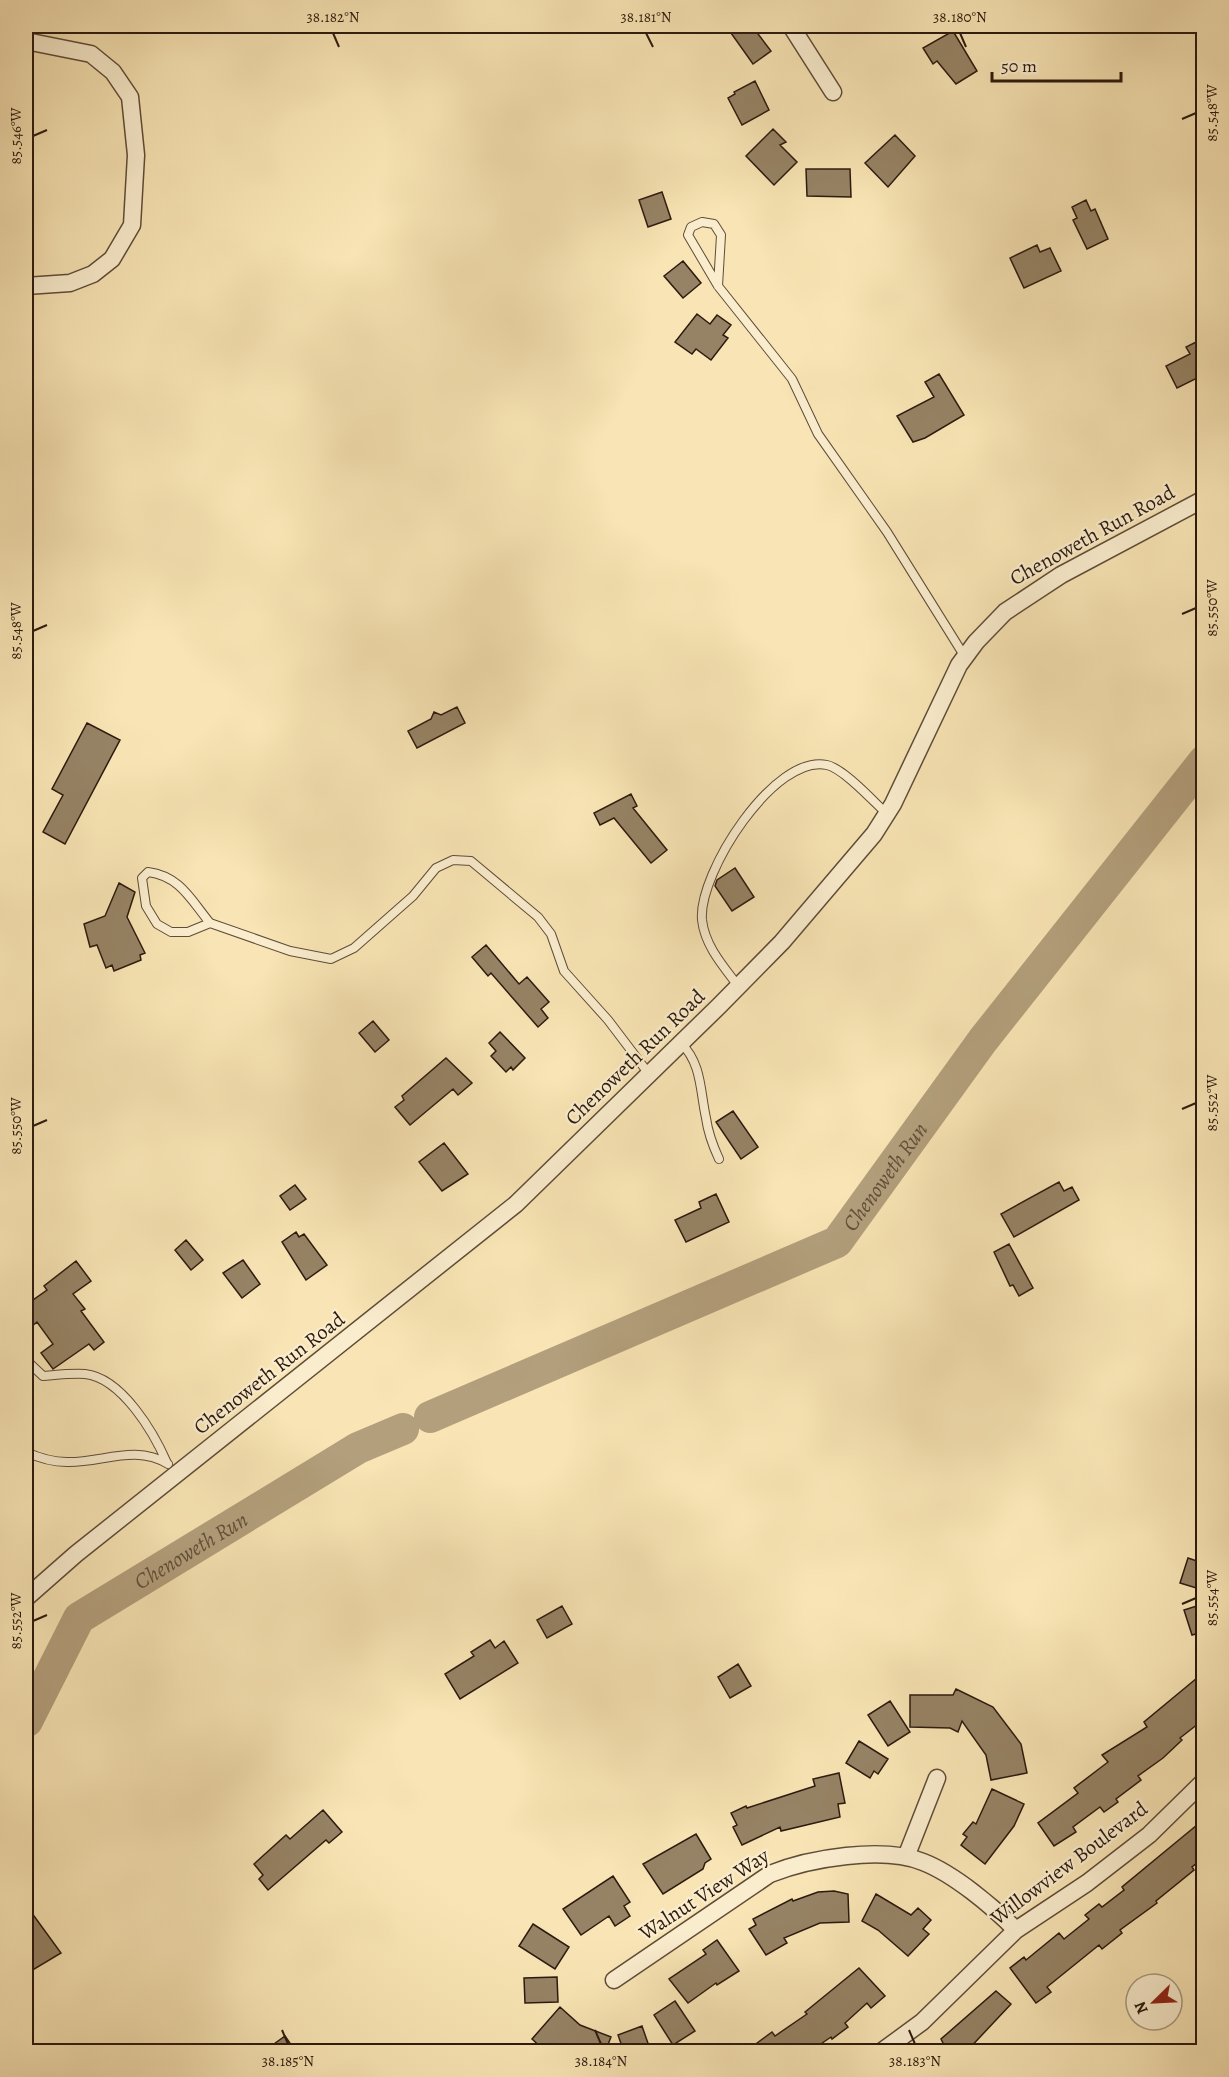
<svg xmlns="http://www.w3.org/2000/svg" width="1229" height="2077" font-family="Alegreya,serif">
<rect width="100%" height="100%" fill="#f8e4b4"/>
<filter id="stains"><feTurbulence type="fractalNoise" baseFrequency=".00333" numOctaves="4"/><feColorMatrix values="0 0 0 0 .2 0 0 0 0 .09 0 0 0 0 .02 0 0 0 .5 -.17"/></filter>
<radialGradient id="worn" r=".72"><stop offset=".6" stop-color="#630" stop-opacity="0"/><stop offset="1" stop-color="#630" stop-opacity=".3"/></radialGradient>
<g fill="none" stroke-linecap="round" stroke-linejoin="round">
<g stroke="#b39f7c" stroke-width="32">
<path id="s1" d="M430 1417 837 1242 983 1040 1204 761"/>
<path id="s2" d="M27 1721 79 1618 358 1448 403 1429"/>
</g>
</g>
<path fill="#968365" stroke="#2c1a0f" stroke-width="1.5" d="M726 26H752L771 51 753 64Z
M953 31 977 71 956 84 937 61 933 64 923 48Z
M755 81 769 110 742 125 728 98 735 94 734 92Z
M773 129 786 142 780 145 797 162 774 185 746 156Z
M895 135 915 156 888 187 865 163Z
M806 169H850L851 197 807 196Z
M662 192 671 219 648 227 639 200Z
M1086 200 1091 211 1095 209 1108 239 1087 249 1073 220 1077 218 1072 207Z
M1037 245 1040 252 1050 248 1061 271 1024 288 1010 258Z
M683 261 701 283 683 298 664 276Z
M697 314 710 324 717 315 731 325 723 335 728 338 711 360 696 349 692 354 675 342Z
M1198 341 1201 349 1203 348V382L1201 376 1177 388 1166 366 1190 354 1186 347Z
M939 374 964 415 925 438 913 442 897 416 934 397 925 382Z
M457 707 465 723 417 748 408 731 431 719 434 712 441 715Z
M87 723 120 740 65 844 43 832 63 795 52 789Z
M631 794 637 806 633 808 667 850 651 863 614 818 600 825 594 813Z
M735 868 754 897 732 911 715 886 717 880Z
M119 883 135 892 127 917 145 953 140 955 141 960 114 971 112 965 106 968 97 945 90 947 84 924 105 916Z
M486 945 519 984 527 977 549 1002 541 1009 548 1018 538 1027 491 973 488 976 472 957Z
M373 1021 389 1040 375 1052 359 1033Z
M500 1032 525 1058 513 1070 511 1067 506 1072 491 1056 496 1051 489 1043Z
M446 1058 472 1083 458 1095 453 1089 410 1125 395 1107 404 1100 402 1096Z
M733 1111 758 1147 741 1159 716 1122Z
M444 1143 468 1174 442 1191 419 1162Z
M1059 1182 1064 1191 1072 1187 1079 1200 1014 1237 1001 1214Z
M295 1185 306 1199 290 1210 280 1196Z
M716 1194 729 1222 686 1242 675 1220 701 1208 699 1202Z
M296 1232 299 1237 304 1234 327 1265 306 1280 282 1242Z
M186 1240 203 1260 191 1270 175 1250Z
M1009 1244 1033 1288 1019 1296 1013 1285 1010 1286 994 1252Z
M243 1260 260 1284 242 1298 223 1273Z
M76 1261 91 1281 73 1294 85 1309 81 1311 104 1342 94 1350 89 1344 53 1369 41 1353 53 1344 37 1322 26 1331V1305L47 1290 44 1286Z
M1188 1558 1203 1563V1590L1180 1583Z
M1203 1604V1632L1192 1635 1184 1610Z
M562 1606 572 1624 547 1638 537 1620Z
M490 1640 495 1648 504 1641 518 1663 460 1699 445 1674 474 1656 471 1652Z
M738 1664 751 1686 730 1698 718 1677Z
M1203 1673V1720L1180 1738 1182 1740 1163 1758 1138 1776 1141 1780 1116 1799 1118 1802 1104 1812 1100 1807 1073 1827 1076 1832 1054 1846 1038 1823 1078 1793 1074 1788 1108 1762 1102 1755 1147 1727 1144 1722Z
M956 1689 993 1707 1021 1744 1027 1773 991 1780 986 1755 962 1721 958 1732 950 1728 910 1727V1695H953Z
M890 1701 910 1732 888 1746 868 1715Z
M859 1741 888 1759 878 1774 874 1771 870 1778 846 1763Z
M839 1773 845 1803 838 1804 840 1817 781 1831 780 1827 742 1845 733 1827 737 1825 731 1813 746 1806 747 1808 815 1786 813 1779Z
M992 1789 1024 1804 1014 1826 985 1864 961 1845 967 1837 963 1834 973 1822 976 1824Z
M323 1810 342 1832 329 1843 326 1840 268 1890 259 1879 263 1875 254 1864 286 1835 290 1839Z
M1203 1820V1858L1192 1867 1194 1870 1156 1901 1157 1903 1120 1930 1122 1933 1102 1949 1099 1945 1047 1987 1051 1992 1036 2003 1010 1968 1024 1957 1026 1960 1059 1933 1064 1939 1089 1919 1085 1915 1099 1904 1102 1907 1124 1890 1122 1887Z
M696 1834 711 1859 705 1863 703 1869 663 1894 643 1864Z
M613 1876 630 1902 624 1906 630 1916 615 1926 609 1916 581 1935 563 1909Z
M834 1891 848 1894 849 1922 820 1923 784 1938 787 1943 766 1955 749 1929 756 1925 753 1919 792 1899 793 1901 818 1892Z
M876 1894 911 1915 918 1908 931 1920 923 1929 929 1934 908 1956 878 1930 862 1921Z
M26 1905 61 1953 26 1974Z
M533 1924 569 1947 555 1969 519 1946Z
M717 1940 739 1971 717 1985 716 1983 688 2003 669 1979 706 1954 703 1950Z
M859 1968 885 1996 871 2008 867 2003 845 2023 848 2027 832 2039 831 2037 809 2052H745L772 2032 775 2036 807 2014 805 2012Z
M557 1977 558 2002 525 2003 524 1978Z
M996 1991 1011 2004 966 2052H932L943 2043 941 2039Z
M675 2001 695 2031 673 2045 654 2015Z
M560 2007 580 2025 611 2037 605 2052H546L532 2039Z
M642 2026 651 2052H624L618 2035Z
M285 2036 296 2052H263Z"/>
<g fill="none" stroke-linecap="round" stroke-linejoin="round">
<g stroke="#5f4c38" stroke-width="10">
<path id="service" d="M718 286 721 235 714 224 702 222 691 227 688 235 718 286 792 379 818 434 887 532 965 657
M210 923C191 900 180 876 148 872L142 878 146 906 157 924 171 932H188L210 923 290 951 331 959 354 948 413 896 436 868 453 860 471 861 538 917 551 934 564 971 608 1020 649 1074
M739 987C723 966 705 946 702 920 698 873 775 753 827 765 844 769 873 801 887 814
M681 1043C702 1064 700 1091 706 1118 708 1133 713 1146 719 1159
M26 1360 43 1376C56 1375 71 1373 85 1374 122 1378 154 1433 167 1463
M26 1452C39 1458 52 1462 67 1462 102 1463 135 1444 168 1464"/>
</g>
<g stroke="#5f4c38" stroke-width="19">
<path id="minor" d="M791 26 833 92
M26 41 91 54 113 72 130 97 136 155 132 225 112 259 93 274 70 283 26 286
M26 1598 76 1554 516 1204 719 1006 782 942 874 834 893 804 959 665 976 642 1005 612 1061 575 1204 499
M906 1857 937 1778
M614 1980 770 1874C810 1858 883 1846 923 1862 954 1874 992 1906 1016 1930
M881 2052 922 2022 1016 1930 1087 1883 1149 1835 1204 1781"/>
</g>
<use href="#service" stroke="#faedce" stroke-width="8"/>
<use href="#minor" stroke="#faedce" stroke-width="16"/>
</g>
<path fill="none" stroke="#2c1a0f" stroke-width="2" d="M333 33 339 47M646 33 653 47M960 33 966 47M1182 119 1196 113M33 136 47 130M1182 614 1196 608M33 631 47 625M1182 1109 1196 1103M33 1126 47 1120M1182 1604 1196 1598M33 1621 47 1615M282 2030 288 2044M595 2030 601 2044M909 2030 915 2044"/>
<g text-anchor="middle" stroke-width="4.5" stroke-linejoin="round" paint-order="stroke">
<g font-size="21" fill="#2c1a0f" stroke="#faedce">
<text transform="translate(1092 535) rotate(-29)" y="7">Chenoweth Run Road</text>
<text transform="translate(635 1057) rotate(-44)" y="7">Chenoweth Run Road</text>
<text transform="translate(269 1373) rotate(-38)" y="7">Chenoweth Run Road</text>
<text transform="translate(1069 1863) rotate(-37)" y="7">Willowview Boulevard</text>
<text transform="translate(704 1894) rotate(-33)" y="7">Walnut View Way</text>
</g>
<g font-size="22" font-style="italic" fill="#624f3b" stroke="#faedce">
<text dy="8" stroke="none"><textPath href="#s1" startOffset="524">Chenoweth Run</textPath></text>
<text dy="8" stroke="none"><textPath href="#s2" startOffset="246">Chenoweth Run</textPath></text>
</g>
</g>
<rect width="1229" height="2077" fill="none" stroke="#f8e4b4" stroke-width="66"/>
<g transform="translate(1154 2002) rotate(246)"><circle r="28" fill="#faedce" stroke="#a89982" stroke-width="1.5"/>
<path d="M0-4.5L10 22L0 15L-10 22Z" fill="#8f2418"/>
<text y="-9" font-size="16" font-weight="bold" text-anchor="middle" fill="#2c1a0f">N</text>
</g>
<path d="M992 72v9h129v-9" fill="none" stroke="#2c1a0f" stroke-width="3"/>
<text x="1001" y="72" font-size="18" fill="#2c1a0f" stroke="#faedce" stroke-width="4.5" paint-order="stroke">50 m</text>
<rect x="33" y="33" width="1163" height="2011" fill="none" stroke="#2c1a0f" stroke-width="2"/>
<g font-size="15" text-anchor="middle" fill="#2c1a0f">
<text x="333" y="22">38.182°N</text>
<text x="646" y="22">38.181°N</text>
<text x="960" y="22">38.180°N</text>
<text transform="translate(1212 113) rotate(-90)" y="5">85.548°W</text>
<text transform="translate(16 136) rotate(-90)" y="5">85.546°W</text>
<text transform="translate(1212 608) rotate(-90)" y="5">85.550°W</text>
<text transform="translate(16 631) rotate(-90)" y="5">85.548°W</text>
<text transform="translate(1212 1103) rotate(-90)" y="5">85.552°W</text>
<text transform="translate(16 1126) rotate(-90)" y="5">85.550°W</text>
<text transform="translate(1212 1598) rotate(-90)" y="5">85.554°W</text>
<text transform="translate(16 1621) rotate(-90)" y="5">85.552°W</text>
<text x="288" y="2066">38.185°N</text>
<text x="601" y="2066">38.184°N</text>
<text x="915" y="2066">38.183°N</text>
</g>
<rect width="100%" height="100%" filter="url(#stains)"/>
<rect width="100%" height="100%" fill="url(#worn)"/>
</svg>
